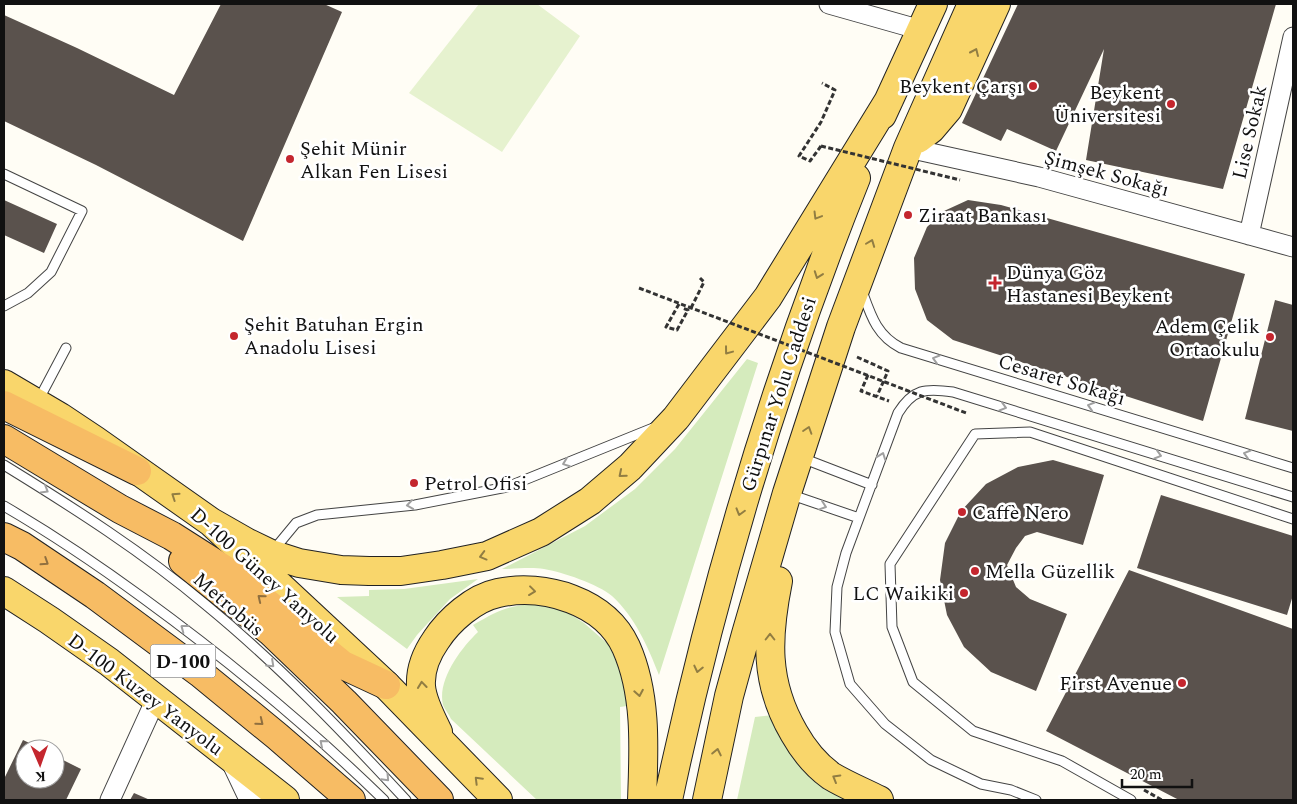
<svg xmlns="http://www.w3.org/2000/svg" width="1297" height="804" font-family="Spectral,serif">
<rect width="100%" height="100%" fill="#fffdf5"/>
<path fill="#d5ebbd" d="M747 359 758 363 659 675C648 647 635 617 612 596 598 584 562 572 544 569 531 567 515 569 502 569L585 526 635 489 675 449Z
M478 579 450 599 417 635 407 649 337 597 369 596V590L404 589Z
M539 604 562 609 584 623 608 644 616 660 625 686 627 706 620 707 621 800H537L451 719C449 714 445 710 443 705 437 680 461 648 478 632L473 625C499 610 508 605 539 604Z
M773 715 860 800H737L755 717Z"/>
<path fill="#e6f2cf" d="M479 4H537L580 36 502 152 409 93Z"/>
<path fill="#5a524d" d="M221 4H324L342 12 243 241 96 165 4 121V15L77 48 174 95Z
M1018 4H1276L1223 189 1086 160 1104 49 1056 151 1007 129 1001 141 962 123Z
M4 200 57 224 44 253 4 235Z
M968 200 1001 205 1245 274 1203 421 953 340 927 320 915 289 914 258 927 227 944 211Z
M1275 300 1293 305V431L1245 419Z
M1053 460 1104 475 1083 545 1037 532 1025 536 1016 548 1007 565 1016 587 1030 599 1067 614 1036 691 991 672 964 647 947 615 940 580 945 543 961 511 986 484 1018 467Z
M1161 495 1293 536V595L1287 615 1137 568Z
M1129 570 1293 629V800H1179L1046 731Z
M23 740 42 749H25V779H55V756L81 769 66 800H4V779Z
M134 793 150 800H130Z"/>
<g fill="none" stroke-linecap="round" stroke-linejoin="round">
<g stroke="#444" stroke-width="11">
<path id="service" d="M4 174 82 211 51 272 28 293 4 306
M862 291C871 316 877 336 901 348L1293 468
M38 401 66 348
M802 458 872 485
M4 465C74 508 143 552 206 605 278 664 343 732 406 800
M789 494 859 518
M4 506C52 534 98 565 143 598 228 660 309 727 384 800
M272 552 296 523 317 515 415 505 507 487 653 428
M1036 800 1011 790 981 784 931 760 885 724 850 684 835 632 837 587 846 553 898 413C913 389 925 388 953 392L1293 497
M1131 800 1062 761 973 731 913 682 892 627 890 564 975 434 1030 432 1293 519"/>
</g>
<g stroke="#444" stroke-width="21">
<path id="minor" d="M829 4 921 30
M908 148 1039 177 1293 247
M1249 235 1293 37
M110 800 156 699"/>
</g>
<g stroke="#444" stroke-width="26">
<path id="tertiary" d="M233 760 252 800"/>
</g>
<g stroke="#222" stroke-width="30">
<path id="primary" d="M882 115 933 4
M918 139 931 129 948 109 996 4
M4 384 60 417 96 441 211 522 386 685 498 800
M211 522 246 542 271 554 299 563 341 570 369 571H401L442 565 487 556 541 532 590 501 630 467 676 418 768 297 889 100
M778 581C767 636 764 682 794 733 803 749 816 765 831 776 846 785 863 792 879 800
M4 591 49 620 109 662 285 800
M438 732C431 718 422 701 421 686 420 669 427 653 436 640 449 620 474 598 498 593 544 583 605 601 626 647 647 694 644 749 642 800
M668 800C713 588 775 380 856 178
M707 800 729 696 746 634 787 493 841 327 908 148 972 4"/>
</g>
<g stroke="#222" stroke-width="30">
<path id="trunk" d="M4 405 137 471
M4 439 120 509 172 536 230 573 343 665 386 685
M4 537 22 546 95 595 200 673 277 736 351 800
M183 561 270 631 344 702 439 800"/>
</g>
<path stroke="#333" stroke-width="3" stroke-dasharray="5 2.5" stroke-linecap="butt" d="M821 146 810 161 799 156 821 122 835 90 822 83
M679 304 666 327 677 330 688 310 682 308
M691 308 704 282 700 278
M857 357 888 371 877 396
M868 375 861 391 889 401
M1144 790 1162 800"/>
<use href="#service" stroke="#fff" stroke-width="9"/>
<use href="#minor" stroke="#fff" stroke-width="19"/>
<use href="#tertiary" stroke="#fff" stroke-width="24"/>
<use href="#primary" stroke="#f9d66b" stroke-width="28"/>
<use href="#trunk" stroke="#f7bc64" stroke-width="28"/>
<path stroke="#333" stroke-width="3" stroke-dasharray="5 2.5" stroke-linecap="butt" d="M821 146 960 180
M639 288 966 413"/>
</g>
<defs><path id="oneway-chevron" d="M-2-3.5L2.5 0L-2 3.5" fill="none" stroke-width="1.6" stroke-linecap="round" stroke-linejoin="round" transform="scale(1.25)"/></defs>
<g stroke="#917d42">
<use href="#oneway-chevron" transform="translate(975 52) rotate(-66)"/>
<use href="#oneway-chevron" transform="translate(817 216) rotate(121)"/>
<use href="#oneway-chevron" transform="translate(871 243) rotate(-69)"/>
<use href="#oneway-chevron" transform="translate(818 275) rotate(110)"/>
<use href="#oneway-chevron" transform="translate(728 351) rotate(127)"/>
<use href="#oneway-chevron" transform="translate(808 430) rotate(-72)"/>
<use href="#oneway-chevron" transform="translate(622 474) rotate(140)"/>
<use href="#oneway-chevron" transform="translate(175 496) rotate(-146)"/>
<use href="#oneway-chevron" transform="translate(740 512) rotate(106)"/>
<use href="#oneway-chevron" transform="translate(483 556) rotate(165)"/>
<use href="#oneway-chevron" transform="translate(532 591) rotate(7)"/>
<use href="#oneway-chevron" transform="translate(770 637) rotate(-90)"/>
<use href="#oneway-chevron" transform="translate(698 669) rotate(103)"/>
<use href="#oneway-chevron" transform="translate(422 685) rotate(-96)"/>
<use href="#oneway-chevron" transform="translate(639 693) rotate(80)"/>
<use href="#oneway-chevron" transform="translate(717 752) rotate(-78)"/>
<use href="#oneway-chevron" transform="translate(836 778) rotate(-150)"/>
<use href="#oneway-chevron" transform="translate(478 780) rotate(-135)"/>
</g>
<g stroke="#a0a0a0">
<use href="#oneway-chevron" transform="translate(936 359) rotate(-163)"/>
<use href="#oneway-chevron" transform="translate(1091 406) rotate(-163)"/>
<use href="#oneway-chevron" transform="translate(1003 407) rotate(17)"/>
<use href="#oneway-chevron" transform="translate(1247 454) rotate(-163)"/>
<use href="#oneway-chevron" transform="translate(1158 455) rotate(17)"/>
<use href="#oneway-chevron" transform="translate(882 456) rotate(-70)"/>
<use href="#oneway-chevron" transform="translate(566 463) rotate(159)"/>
<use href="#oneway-chevron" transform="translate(45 490) rotate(31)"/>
<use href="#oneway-chevron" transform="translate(410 505) rotate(172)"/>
<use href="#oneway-chevron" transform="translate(823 506) rotate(19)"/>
<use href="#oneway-chevron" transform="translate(184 628) rotate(-143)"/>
<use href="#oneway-chevron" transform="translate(271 664) rotate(43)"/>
<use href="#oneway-chevron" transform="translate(323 743) rotate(-139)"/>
<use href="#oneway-chevron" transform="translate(386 778) rotate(47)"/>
</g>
<g stroke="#906f3f">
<use href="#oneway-chevron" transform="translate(45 562) rotate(33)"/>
<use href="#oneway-chevron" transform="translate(261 598) rotate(-141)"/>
<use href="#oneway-chevron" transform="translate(260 722) rotate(39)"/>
</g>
<g fill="#c4262e" stroke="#fff" stroke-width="2">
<circle cx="1033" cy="86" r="5"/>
<circle cx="1171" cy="104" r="5"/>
<circle cx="290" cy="159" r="5"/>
<circle cx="908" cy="215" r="5"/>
<path d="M992.5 275.5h5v5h5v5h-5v5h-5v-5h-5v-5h5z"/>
<circle cx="234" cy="336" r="5"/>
<circle cx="1270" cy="337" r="5"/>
<circle cx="414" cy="483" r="5"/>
<circle cx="962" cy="512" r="5"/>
<circle cx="975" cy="571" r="5"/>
<circle cx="964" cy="593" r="5"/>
<circle cx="1182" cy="683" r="5"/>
</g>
<g text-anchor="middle" stroke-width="5" stroke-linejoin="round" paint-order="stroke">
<rect fill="#fff" stroke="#585858" stroke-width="1" x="150.5" y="644.5" width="65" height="33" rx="4"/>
<g font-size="19" font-weight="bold" fill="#111">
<text x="183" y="668">D-100</text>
</g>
<g font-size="20" fill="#111" stroke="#fff" text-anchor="start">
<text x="1023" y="93" text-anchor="end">Beykent Çarşı</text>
<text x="1161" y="99" text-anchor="end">Beykent<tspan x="1161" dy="23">Üniversitesi</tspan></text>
<text x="300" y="155">Şehit Münir<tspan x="300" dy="23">Alkan Fen Lisesi</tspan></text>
<text x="918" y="222">Ziraat Bankası</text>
<text x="1006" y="279">Dünya Göz<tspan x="1006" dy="23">Hastanesi Beykent</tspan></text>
<text x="244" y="331">Şehit Batuhan Ergin<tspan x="244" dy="23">Anadolu Lisesi</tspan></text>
<text x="1260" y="333" text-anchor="end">Adem Çelik<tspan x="1260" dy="23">Ortaokulu</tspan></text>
<text x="424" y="490">Petrol Ofisi</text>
<text x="972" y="519">Caffè Nero</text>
<text x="985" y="578">Mella Güzellik</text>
<text x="954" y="600" text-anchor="end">LC Waikiki</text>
<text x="1172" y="690" text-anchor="end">First Avenue</text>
</g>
<g font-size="20" fill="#111" stroke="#fff">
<text transform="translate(1249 132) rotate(-77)" y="7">Lise Sokak</text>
<text transform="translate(1107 173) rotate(15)" y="7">Şimşek Sokağı</text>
<text transform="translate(1062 379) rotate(17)" y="7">Cesaret Sokağı</text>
<text transform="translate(778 394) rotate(-72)" y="7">Gürpınar Yolu Caddesi</text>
<text transform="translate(265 575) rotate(42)" y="7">D-100 Güney Yanyolu</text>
<text transform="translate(229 604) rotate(41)" y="7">Metrobüs</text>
<text transform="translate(146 694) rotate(37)" y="7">D-100 Kuzey Yanyolu</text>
</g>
</g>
<rect width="1297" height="804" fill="none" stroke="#111111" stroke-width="10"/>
<g transform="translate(40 764) rotate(178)"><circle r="24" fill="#ffffff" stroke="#a0a0a0"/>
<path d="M0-4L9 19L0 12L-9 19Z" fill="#c4262e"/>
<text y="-8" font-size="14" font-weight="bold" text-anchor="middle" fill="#111111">K</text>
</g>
<path d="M1122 779v8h70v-8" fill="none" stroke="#111111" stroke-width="2.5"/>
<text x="1130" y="779" font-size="15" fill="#111111" stroke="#ffffff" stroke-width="4" paint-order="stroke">20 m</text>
</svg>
